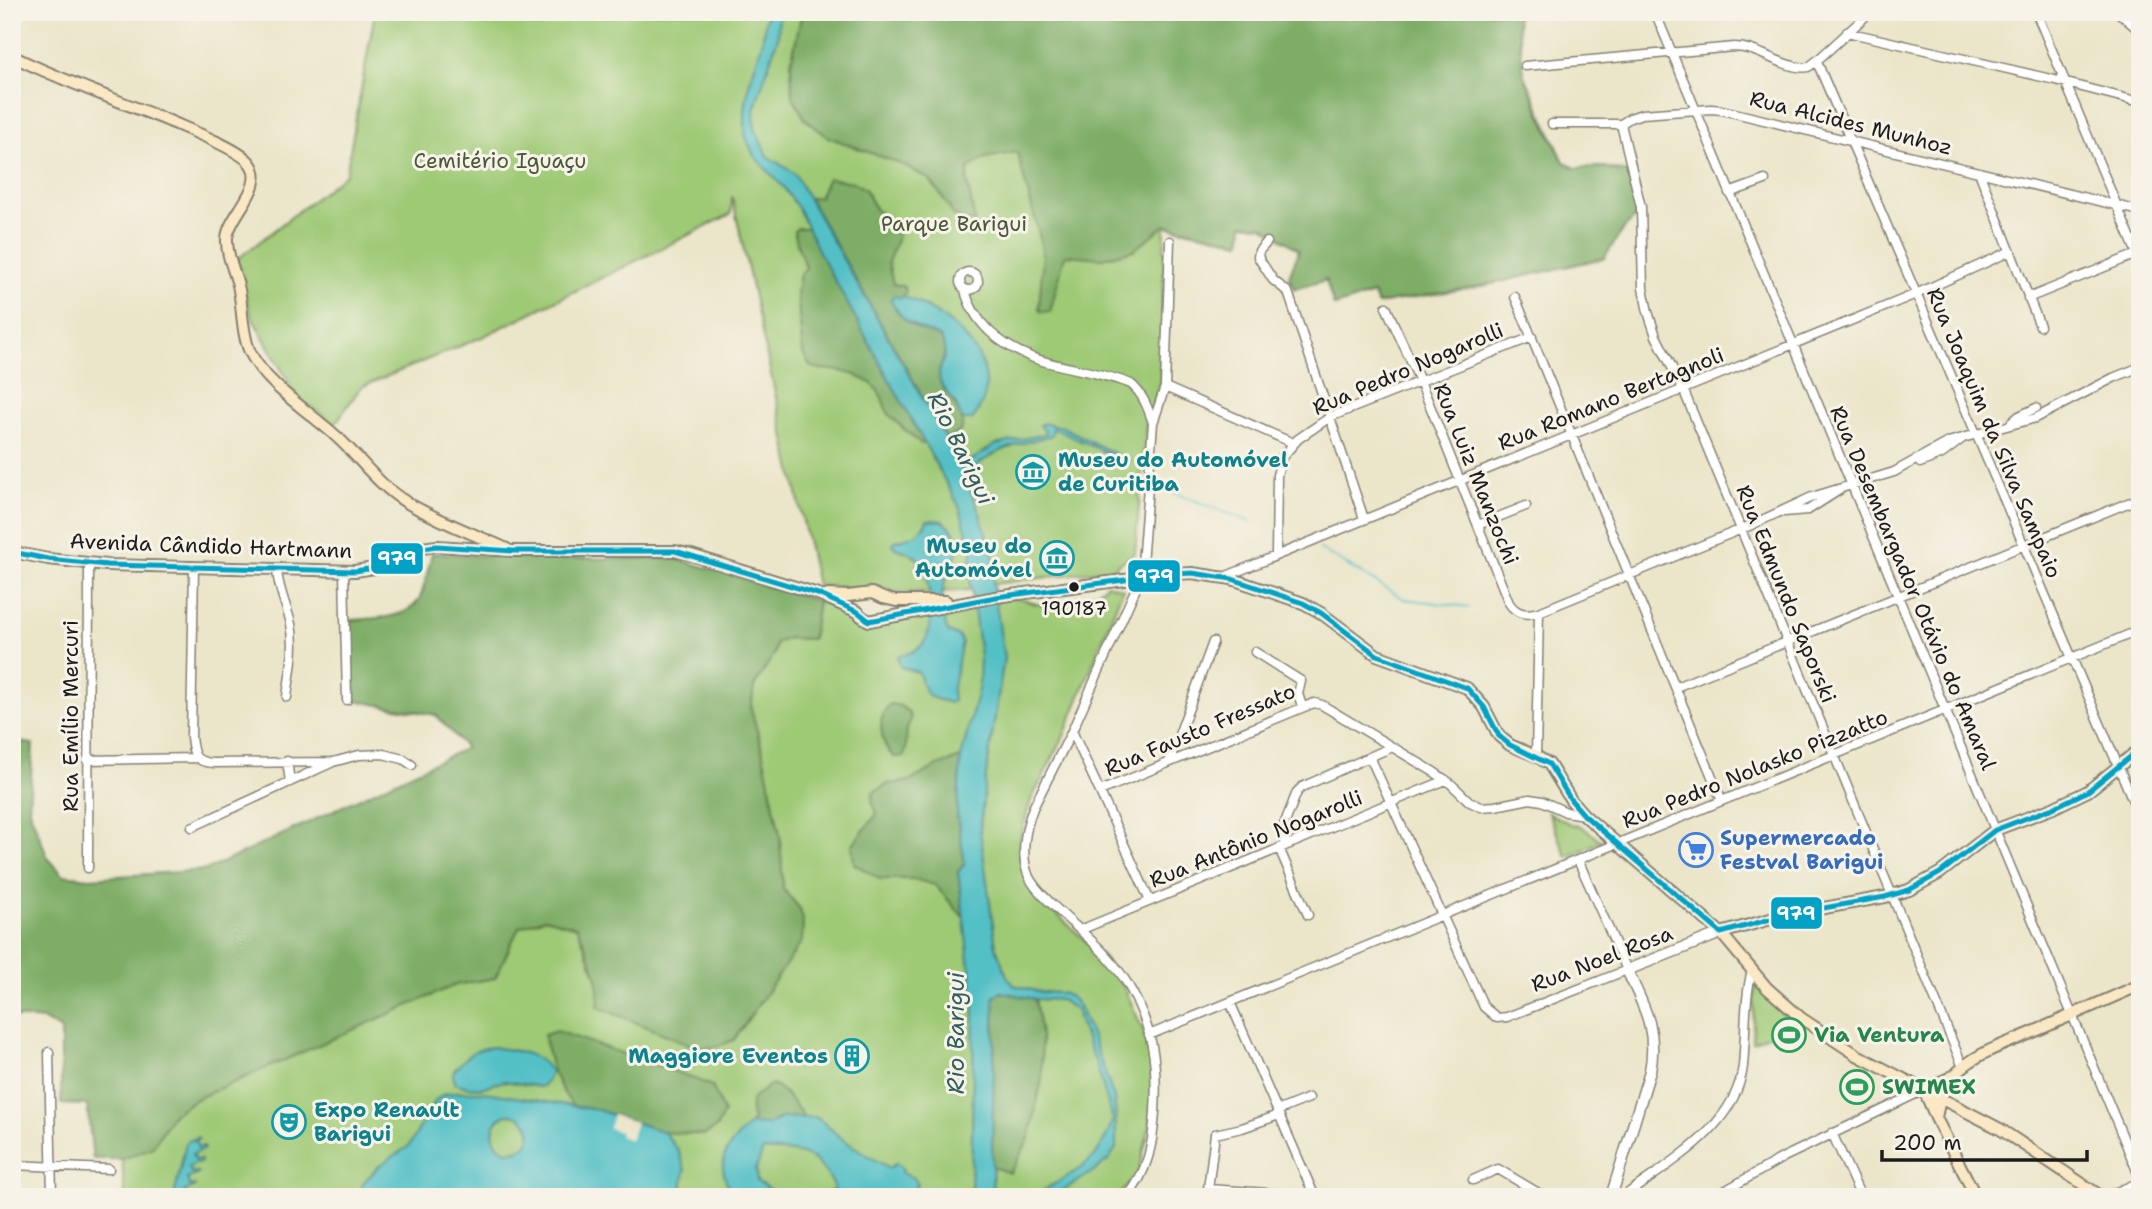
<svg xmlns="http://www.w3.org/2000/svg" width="2152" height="1209" font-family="'Shantell Sans',sans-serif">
<rect width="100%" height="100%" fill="#f7f3e8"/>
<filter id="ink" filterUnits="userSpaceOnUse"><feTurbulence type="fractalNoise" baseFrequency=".0143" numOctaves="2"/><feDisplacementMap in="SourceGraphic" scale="14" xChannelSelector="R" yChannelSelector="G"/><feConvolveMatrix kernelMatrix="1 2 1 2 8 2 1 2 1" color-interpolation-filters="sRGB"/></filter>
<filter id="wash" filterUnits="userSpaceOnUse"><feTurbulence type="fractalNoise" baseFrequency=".00686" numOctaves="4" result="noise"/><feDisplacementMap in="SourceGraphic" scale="28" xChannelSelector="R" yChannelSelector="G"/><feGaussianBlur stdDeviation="1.57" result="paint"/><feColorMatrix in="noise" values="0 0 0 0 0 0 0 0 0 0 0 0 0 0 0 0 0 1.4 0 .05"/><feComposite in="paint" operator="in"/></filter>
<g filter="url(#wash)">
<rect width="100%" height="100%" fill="#ebe5c9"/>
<path fill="#9ec975" stroke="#5d7248" stroke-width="2" d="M375 12H1516L1524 74 1564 162 1575 168 1603 167 1628 173 1636 200V217L1625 227 1604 258 1378 304 1373 294 1334 306 1326 280 1294 289 1289 277 1299 250 1263 226 1243 224 1241 242 1165 226 1160 385 1146 425 1135 553 1111 569 1001 583 962 591 894 593C882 583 870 588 857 589 844 589 830 586 817 585L732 196 731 214 482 337 361 387 335 424 297 397 252 317 235 261 346 174Z
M1107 584 1123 589 1063 738 1031 800 1021 834 1020 858 1025 876 1035 894 1103 957 1125 989 1143 1030 1153 1071 1150 1126 1138 1173 1117 1197H125L122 1159 153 1147 172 1115 195 1099 455 985 495 978 519 927 545 918 577 927 597 978 599 999 778 974 802 941 800 909 783 889 780 835 762 749 751 709 754 686 774 654 776 643 788 638 812 639 818 601 837 607 867 628C914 616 962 604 1011 598 1020 597 1028 602 1037 604 1063 607 1088 602 1107 584Z
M1548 813 1571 824 1581 826 1602 841 1567 857Z
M1755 985 1778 1010 1794 1024 1752 1042Z"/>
<path fill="#7ead66" stroke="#4d6441" stroke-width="2" d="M802 12H1516L1524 74 1542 118 1564 162 1575 168 1603 167 1628 173 1636 200V217L1625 227 1604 258 1487 285 1378 304 1373 294 1334 306 1326 280 1294 289 1289 277 1299 250 1263 226 1243 224 1241 242 1165 225 1134 250 1103 258 1065 255 1050 312 1040 311 1039 308 1043 256 1040 238 1017 152 986 158 969 168 967 180 975 222 965 221 953 215 947 204 930 180 903 165 828 137 805 119 792 95 791 63Z
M828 178 853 182 865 189 876 210 897 227 898 237 888 262 893 284 904 286 906 292 895 308C911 329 918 327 941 338 951 363 936 361 940 380 943 394 985 430 946 438L809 198 819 197Z
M798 228H808L925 444H921C910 434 898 425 889 414 884 408 884 400 880 394 876 386 867 380 859 377 845 369 826 371 811 367L803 354 797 293 800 274 806 268 799 250 794 231Z
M432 553 526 558 678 559 818 601 812 639 788 638 776 643 774 654 754 686 751 709 762 749 780 835 783 889 800 909 803 920 802 941 734 1040 716 1047 698 1048 598 1007C603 979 588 953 577 927L545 918 519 927 495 978 455 985 196 1099 172 1115 153 1147 122 1159H93L87 1105 61 1104V1030L44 1020 12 1017V741L33 744 29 809 48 858 63 875 90 878 207 870 466 748 436 715 351 700V620C371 618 405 620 418 601 424 594 429 564 432 553Z
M890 704 901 706 910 714 911 720C903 731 909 744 904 756L894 757C880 745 876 717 890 704Z
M961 758 957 814 965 864 958 871 964 918 935 885 913 879H880L854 864 852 845 877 814 872 801 873 792 888 784 910 781 937 766Z
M1001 992 1035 999 1041 1035 1042 1079 1029 1139 1010 1173 992 1167C991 1110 996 1054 994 997Z
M557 1031 682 1074 712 1086 724 1113 717 1127 705 1135 664 1132 598 1110 573 1106C555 1083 549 1063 544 1035Z
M771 1084C786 1089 795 1106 804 1117L781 1118 767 1125 750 1124 753 1120C746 1097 755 1098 771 1084Z"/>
<path fill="#52c0c6" stroke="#376e71" stroke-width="2" fill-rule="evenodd" d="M767 12H779L778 37 754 110 755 129 767 156 794 173 953 451 961 467 995 445 1045 434 1046 432 1040 425 1042 423 1063 427 1129 461 1127 465 1107 453 1053 428 1052 434 1050 436C1018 444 987 451 965 477L978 508 993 554V583L1004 658 985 783 980 830 996 947 1007 976 1014 985 1040 992 1062 993 1071 997 1079 1006 1093 1039 1114 1098 1116 1117V1148L1109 1159 1097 1169 1052 1197H1033L1081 1168 1095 1156 1107 1136 1113 1120 1095 1060 1080 1024 1076 1010 1061 1000 1035 999 1001 992 994 997C996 1064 990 1130 993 1197H971L974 1001 958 871 965 864 957 814 961 758 979 686 980 656 970 580 972 550 959 506 819 252 798 208 784 188 754 156 745 135V110L749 84 762 44Z
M895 295 900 298 903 296C950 314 1015 366 972 420H962C960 415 958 409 956 404 951 396 942 390 940 381 936 362 951 363 941 338 913 324 908 329 890 300Z
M927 520 943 521C975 545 947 561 943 589 941 601 944 616 946 628L948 632 958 636 962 642 952 691 953 701 950 703C942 700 927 699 924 689 921 683 922 678 918 672L900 667 898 656C907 654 916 652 922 645 936 629 931 576 919 560 913 553 904 551 895 548L893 544 895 541C911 536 920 537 927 520Z
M493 1047C515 1052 535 1050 551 1071L548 1081 540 1087 504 1081 481 1088 467 1087 454 1083 453 1072C467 1057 470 1049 493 1047Z
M459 1092H484L598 1110 664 1132 679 1152 685 1169 681 1197H357L364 1182 380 1165 409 1146 436 1100 444 1094ZM508 1114C531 1114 540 1143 517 1150 494 1157 482 1123 508 1114Z
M815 1117C825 1122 832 1131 841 1138 857 1149 873 1159 890 1168L896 1163 903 1168 902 1173 914 1178 918 1183 909 1197H817L833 1191 834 1186C814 1149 801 1153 763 1150L756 1169 757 1181 782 1197H732C729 1188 724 1178 723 1168 721 1151 739 1135 750 1124L767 1125 781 1118Z
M198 1137 199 1139 195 1141 198 1148 203 1146 204 1149 192 1154 195 1161 200 1159 201 1162 189 1167 192 1174 197 1172 198 1174 187 1179 190 1186 195 1185V1186L184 1192 185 1197H174L186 1142Z"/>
<path fill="#ebe5c9" d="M613 1115 636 1122 630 1140 619 1136 620 1132 609 1128Z"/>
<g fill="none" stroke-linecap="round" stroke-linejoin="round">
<path stroke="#52c0c6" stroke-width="2" d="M1154 485 1251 522
M1320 549 1404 599 1469 607"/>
</g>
</g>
<g filter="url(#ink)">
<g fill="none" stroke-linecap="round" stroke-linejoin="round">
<g stroke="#848072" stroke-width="11">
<path id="minor" d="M1655 12 2140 1178
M2036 12 2140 261
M2118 12 2140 31
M1847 32 2051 79 2140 102
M1817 62 2140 817
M1525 66 1734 47C1751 47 1765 56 1781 62 1789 65 1799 69 1808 67 1814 65 1860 21 1870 12
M1552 124H1621L1630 118 1642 114 1711 109 1722 110 2140 211
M1621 124 1641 207 1643 288 1648 312 1656 336 1683 389 1963 1067
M1979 172 2040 326
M1729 193 1765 180
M1267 242 1259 251 1258 257 1273 280 1288 292 1364 519
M960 281a9 9 0 1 1 18 0a9 9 0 1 1-18 0Z
M965 290C969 307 977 319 989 331 1032 371 1081 364 1131 384 1143 394 1148 408 1153 423
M1515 297 1722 801
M2028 298 2137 254
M1386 307 1420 381 1509 603C1517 615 1527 615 1539 612L1749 526 1812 497 1894 472 1948 442 2036 418 2113 378 2140 367
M1165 387 1293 443
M2011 423 2019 416 2036 408
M1920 463 1942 454 1963 438
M1784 512 1808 510 1841 489
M1478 525 1526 506
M1276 555 1277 475 1282 457 1298 439 1330 417 1532 337
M194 568 191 737C193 755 194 762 214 763L333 762
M277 570C278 589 287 606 291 624 296 648 290 673 287 697
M344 571 347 700
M1224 577 1916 294 2011 251
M1255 652 1301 681 1298 694 1302 706
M1676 687 2140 498
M1072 731 1150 901
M1536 756 1539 612
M1370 757 1484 1007 1497 1018 1507 1017 1627 970 1578 860
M87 760 196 758
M287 761 290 782
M1169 762 1213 642
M1100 791 1314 703 1322 705 1434 772 1450 783 1470 802 1481 807 1495 806 1530 799 1542 801 1566 812 1584 815
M192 827 333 762 359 755 383 754 403 759 412 765
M1286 845 1282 830 1297 792 1302 787 1392 747
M1279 848 1308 915
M88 868 89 564
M1080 930 1446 780
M1230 1002 1315 1197
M1149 1035 2140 630
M49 1052 52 1197
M1277 1111 1309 1098
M1279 1115 1242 1128 1215 1134 1208 1189 1330 1197
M1832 1133 1861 1197
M12 1165 109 1169
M1473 1180 1498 1169 1545 1197
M1127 1197C1148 1172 1153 1143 1155 1112 1158 1062 1153 1027 1127 983 1110 955 1084 934 1061 913 1050 902 1036 891 1029 877 1020 856 1025 829 1033 808L1072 731 1141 577 1153 423 1165 387 1170 241
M1580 1197H1607
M1623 1197C1668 1163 1736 1128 1743 1066 1746 1035 1744 1001 1752 970
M1714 1197 1784 1157 1924 1090
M2105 1197 2140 1182"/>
</g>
<g stroke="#848072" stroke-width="13">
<path id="tertiary" d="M1611 1197 1650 1071C1658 1029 1644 1007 1627 970L1721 933"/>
</g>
<g stroke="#848072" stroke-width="14">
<path id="secondary" d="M12 56C63 81 117 100 169 121 187 129 237 148 249 162 269 185 229 214 227 238 226 254 234 270 238 285 243 306 241 332 250 352 265 384 311 413 337 437 361 459 378 485 406 502 438 521 474 534 507 549
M12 552 48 559 107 565 355 571 374 568 422 548 437 546 513 551H675L688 554 818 594 858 612 861 616 869 621 996 597 1162 575 1192 573 1232 579 1303 603 1321 613 1377 655 1467 688 1484 707 1499 736 1510 745 1536 756 1549 764 1571 800 1584 815 1721 933 1767 988 1801 1018 1857 1055 2000 1129 2102 1197
M828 595 848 596 872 593 883 598 896 601H946
M1721 933 1785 915 1885 897 1909 890 1940 873 1995 830 2053 808 2088 791 2140 749
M1924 1090 1936 1118 1976 1197
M1924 1090 1953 1076
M1936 1118C1939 1098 1948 1080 1963 1067 1982 1051 2008 1043 2031 1033 2067 1017 2103 1001 2140 985"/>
</g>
<use href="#minor" stroke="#fff" stroke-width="8"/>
<use href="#tertiary" stroke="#fff" stroke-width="10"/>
<use href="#secondary" stroke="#fae7c3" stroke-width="10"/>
<g stroke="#f7f3e8" stroke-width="10">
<path id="bus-1" d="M12 552 48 559 107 565 355 571 374 568 422 548 437 546 513 551H675L818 594 858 612 869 621 996 597 1162 575 1192 573 1232 579 1303 603 1321 613 1377 655 1467 688 1484 707 1499 736 1510 745 1549 764 1571 800 1584 815 1721 933 1785 915 1885 897 1909 890 1940 873 1995 830 2053 808 2088 791 2140 749"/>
</g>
<use href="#bus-1" stroke="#01a2c5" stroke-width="5"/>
</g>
</g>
<defs>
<g id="museum-ring" transform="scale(1.75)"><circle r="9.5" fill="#f7f3e8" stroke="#0f9aa8" stroke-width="1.5"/><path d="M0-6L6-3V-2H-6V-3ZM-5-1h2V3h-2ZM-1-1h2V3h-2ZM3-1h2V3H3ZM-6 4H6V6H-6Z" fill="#0f9aa8"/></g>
<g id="supermarket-ring" transform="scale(1.75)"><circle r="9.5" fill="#f7f3e8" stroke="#3f7fe0" stroke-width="1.5"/><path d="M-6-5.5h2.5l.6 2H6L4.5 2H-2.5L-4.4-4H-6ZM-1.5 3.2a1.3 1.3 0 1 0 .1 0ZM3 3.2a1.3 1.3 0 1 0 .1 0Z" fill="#3f7fe0"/></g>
<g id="stadium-ring" transform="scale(1.75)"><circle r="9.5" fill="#f7f3e8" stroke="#2e9e5b" stroke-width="1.5"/><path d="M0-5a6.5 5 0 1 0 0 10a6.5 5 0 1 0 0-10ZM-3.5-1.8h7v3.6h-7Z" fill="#2e9e5b"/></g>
<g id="building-ring" transform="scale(1.75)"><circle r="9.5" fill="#f7f3e8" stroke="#0f9aa8" stroke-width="1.5"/><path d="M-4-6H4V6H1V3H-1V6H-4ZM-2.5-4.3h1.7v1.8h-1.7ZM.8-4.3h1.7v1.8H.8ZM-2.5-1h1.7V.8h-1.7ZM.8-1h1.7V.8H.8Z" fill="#0f9aa8"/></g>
<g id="theatre-ring" transform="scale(1.75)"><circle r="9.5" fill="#f7f3e8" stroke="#0f9aa8" stroke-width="1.5"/><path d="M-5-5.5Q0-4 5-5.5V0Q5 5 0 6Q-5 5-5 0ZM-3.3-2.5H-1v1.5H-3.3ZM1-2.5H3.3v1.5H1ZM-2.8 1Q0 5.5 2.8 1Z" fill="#0f9aa8"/></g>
</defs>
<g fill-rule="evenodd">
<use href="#museum-ring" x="1033" y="472"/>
<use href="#museum-ring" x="1057" y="558"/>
<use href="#supermarket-ring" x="1696" y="850"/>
<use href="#stadium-ring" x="1789" y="1035"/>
<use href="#building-ring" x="852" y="1056"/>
<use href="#stadium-ring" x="1857" y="1087"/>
<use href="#theatre-ring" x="289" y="1122"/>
</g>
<circle fill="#1c1c1c" stroke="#f7f3e8" stroke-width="2.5" cx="1074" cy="587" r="6"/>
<g text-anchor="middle" stroke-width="6" stroke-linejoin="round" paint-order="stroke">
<g font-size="19" fill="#1c1c1c" stroke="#f7f3e8">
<text x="1074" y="615">190187</text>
</g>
<g font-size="21" fill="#1c1c1c" stroke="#f7f3e8">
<text transform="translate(1851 123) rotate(14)" y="7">Rua Alcides Munhoz</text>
<text transform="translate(1408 369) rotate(-23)" y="7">Rua Pedro Nogarolli</text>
<text transform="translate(1611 399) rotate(-22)" y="7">Rua Romano Bertagnoli</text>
<text transform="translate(1994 433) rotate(67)" y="7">Rua Joaquim da Silva Sampaio</text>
<text transform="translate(1476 474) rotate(68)" y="7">Rua Luiz Manzochi</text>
<text transform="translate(211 546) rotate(2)" y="7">Avenida Cândido Hartmann</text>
<text transform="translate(1913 588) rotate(67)" y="7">Rua Desembargador Otávio do Amaral</text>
<text transform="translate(1786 594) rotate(68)" y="7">Rua Edmundo Saporski</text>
<text transform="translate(71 716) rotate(-90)" y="7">Rua Emílio Mercuri</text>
<text transform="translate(1200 730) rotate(-23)" y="7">Rua Fausto Fressato</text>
<text transform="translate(1755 769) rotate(-22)" y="7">Rua Pedro Nolasko Pizzatto</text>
<text transform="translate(1256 839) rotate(-22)" y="7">Rua Antônio Nogarolli</text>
<text transform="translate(1602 959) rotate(-21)" y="7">Rua Noel Rosa</text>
</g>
<g font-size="21" fill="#4a593b" stroke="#f7f3e8">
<text x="500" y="168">Cemitério Iguaçu</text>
<text x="954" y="231">Parque Barigui</text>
</g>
<g font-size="21" font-weight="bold" fill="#0d838f" stroke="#f7f3e8" text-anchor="start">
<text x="1058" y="467">Museu do Automóvel<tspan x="1058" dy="24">de Curitiba</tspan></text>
<text x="1032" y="553" text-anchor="end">Museu do<tspan x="1032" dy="24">Automóvel</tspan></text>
<text x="828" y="1063" text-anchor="end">Maggiore Eventos</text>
<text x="314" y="1117">Expo Renault<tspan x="314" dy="24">Barigui</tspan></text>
</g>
<g font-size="21" font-weight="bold" fill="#366cbe" stroke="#f7f3e8" text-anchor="start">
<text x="1720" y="845">Supermercado<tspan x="1720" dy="24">Festval Barigui</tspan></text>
</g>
<g font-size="21" font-weight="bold" fill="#27864d" stroke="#f7f3e8" text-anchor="start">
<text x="1814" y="1042">Via Ventura</text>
<text x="1882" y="1094">SWIMEX</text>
</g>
<g font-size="23" font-style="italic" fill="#325e60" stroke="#f7f3e8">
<text transform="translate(961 448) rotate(64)" y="8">Rio Barigui</text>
<text transform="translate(956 1033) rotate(-90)" y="8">Rio Barigui</text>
</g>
</g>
<g stroke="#f7f3e8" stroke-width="2.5">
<rect x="370" y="542" width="54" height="33" rx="7" fill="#01a2c5"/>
<rect x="1127" y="559" width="54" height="34" rx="7" fill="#01a2c5"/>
<rect x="1770" y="896" width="53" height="34" rx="7" fill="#01a2c5"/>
</g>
<g font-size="19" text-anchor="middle" font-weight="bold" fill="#fff">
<text x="397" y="565">979</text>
<text x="1154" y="583">979</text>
<text x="1796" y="920">979</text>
</g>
<rect width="2152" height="1209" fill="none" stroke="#f7f3e8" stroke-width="42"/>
<path d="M1882 1150v10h205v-10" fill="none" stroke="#1c1c1c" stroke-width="3.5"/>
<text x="1893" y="1150" font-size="21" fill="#1c1c1c" stroke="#f7f3e8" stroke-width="5" paint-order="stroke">200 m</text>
</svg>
